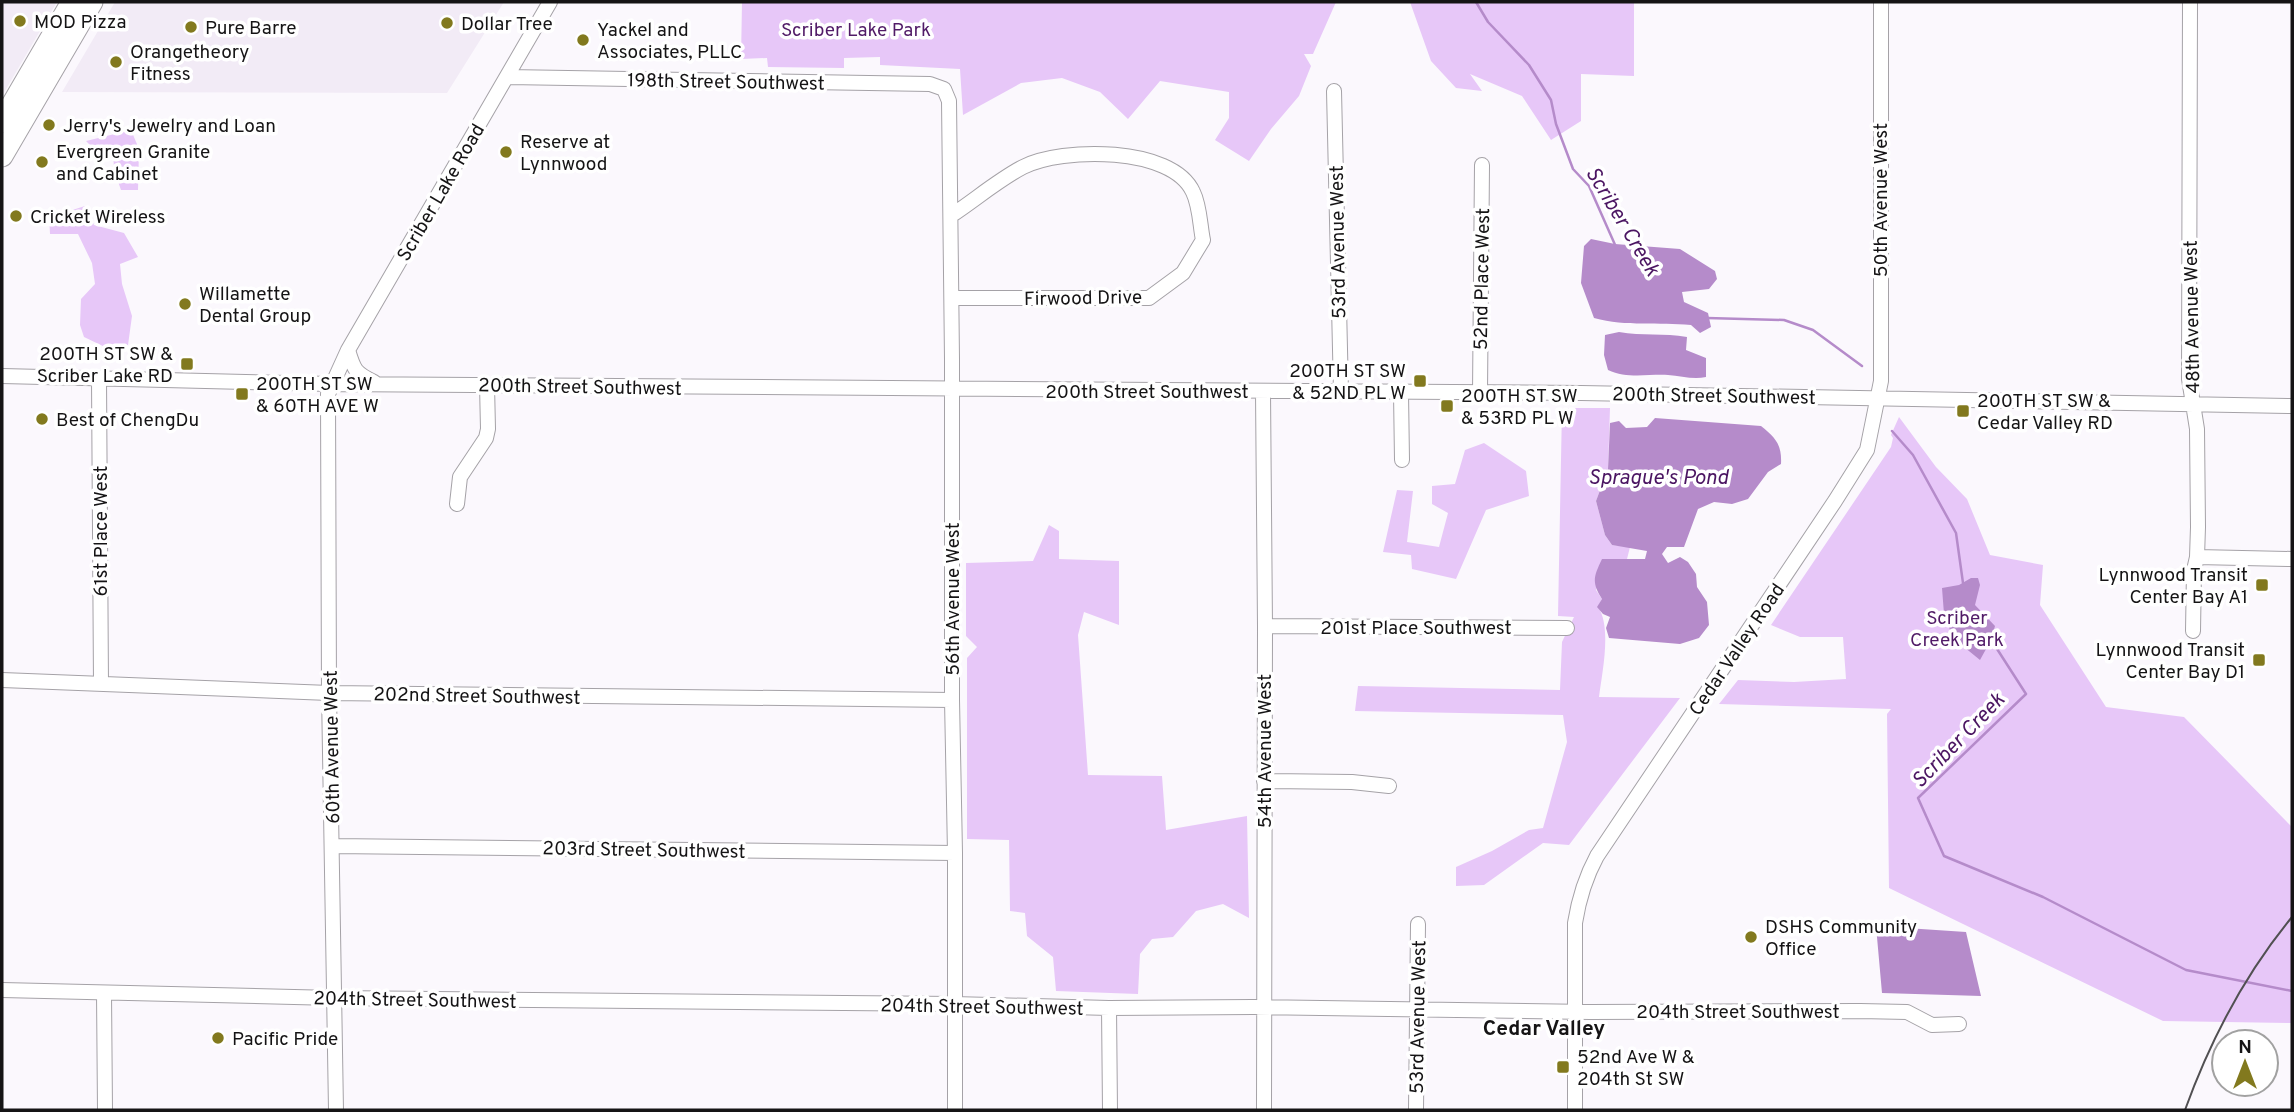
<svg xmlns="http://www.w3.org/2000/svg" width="2294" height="1112" font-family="Overpass,sans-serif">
<rect width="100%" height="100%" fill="#fbf8fd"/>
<path fill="#f2ebf6" d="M2 2H57L2 96Z
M115 2H504L447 93 62 92Z"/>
<path fill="#e7c7f8" d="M742 2H1336L1313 54H1304L1311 66 1299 96 1271 129 1249 161 1215 140 1229 118V92L1160 81 1128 119 1100 92 1062 78 1021 83 963 115 960 69 880 65V57L844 58V68L768 67 767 58 741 59Z
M1410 2H1634V76L1581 74V121L1551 140 1522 96 1470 74 1482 91 1456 88 1431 61Z
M131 130 139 149 138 190H121L114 170 113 147 95 150 86 141Z
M85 206 94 225 124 233 138 257 120 264 122 284 132 316 128 345 107 348 84 337 80 325 81 299 95 284 92 263 78 234H50L49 214 63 213Z
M1562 408H1610L1608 469 1596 501 1605 535 1612 545 1630 547 1627 559H1603L1596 590 1602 599 1598 607C1612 627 1602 673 1599 697L1680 698 1569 845 1543 843 1484 885 1456 886V867L1492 851 1529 830 1543 828 1567 742 1563 715 1355 711 1358 686 1560 690 1562 642 1574 617 1558 616Z
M1899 417 1936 467 1967 499 1990 555 2043 565 2040 605 2106 707 2184 717 2292 827V1023L2163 1021 1889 888 1887 714 1891 709 1719 704 1738 680 1794 682 1846 679 1843 637H1800L1771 625 1891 447 1893 438 1891 435Z
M1484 443 1526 471 1529 496 1486 510 1456 579 1412 569 1411 555 1383 552 1397 490 1413 491 1407 542 1439 547 1448 513 1432 504V486L1455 484 1465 450Z
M1049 525 1059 531V559L1119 561V625L1084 612 1078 635 1088 775 1162 776 1166 830 1247 816 1249 918 1223 904 1196 911 1173 937 1152 939 1140 954 1138 994 1056 991 1053 957 1027 936 1025 913 1010 911 1009 840 967 839V658L977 647 966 636V563L1033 561Z"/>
<path fill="#b58bca" d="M1591 239 1615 244 1680 249 1715 271 1717 279 1709 289 1682 292 1684 302 1708 313 1711 327 1700 333 1691 325C1658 322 1627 327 1594 318L1581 283 1584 246Z
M1619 332C1642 336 1664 333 1687 337L1686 350 1706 358V377C1694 380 1681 376 1668 375 1647 374 1627 379 1608 370L1604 355 1605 335Z
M1655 418 1761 426C1776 438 1782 445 1781 464L1768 472 1748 499 1732 504 1714 502 1698 509 1684 547H1667L1662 554 1668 563 1680 557 1688 562 1696 574 1697 587 1707 602 1709 625 1699 638 1680 644 1609 638 1606 628 1610 617 1603 614 1597 607 1602 599C1591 582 1594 576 1602 559H1645L1647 551 1612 545 1605 535 1596 501 1608 469 1610 423 1619 421 1626 428 1647 427Z
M1971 578H1978L1980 585 1975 605 1995 626 1991 640 1980 660 1953 638 1944 614 1942 588 1959 585Z
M1876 926 1966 932 1981 996 1882 993Z"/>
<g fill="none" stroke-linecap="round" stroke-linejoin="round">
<path stroke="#b58bca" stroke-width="2.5" d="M1476 2 1488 22 1529 65 1551 100 1556 124 1573 169 1589 186 1616 247
M1707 318 1784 320 1813 330 1862 366
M1892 431 1913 455 1956 533 1963 583
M1990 638 2026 694 1918 798 1944 856 2043 897 2186 970 2292 991"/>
<g stroke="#a5a2a7" stroke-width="16">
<path id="minor" d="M2190 2 2189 379 2197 429 2198 527 2197 557 2194 570 2193 631
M507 77 930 84 944 89 949 101 952 359V700L955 853V1110
M1334 91 1341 392
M952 215C975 200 998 180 1023 167 1062 147 1172 146 1193 192 1200 206 1200 226 1203 240L1183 273 1149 298H952
M348 350C354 370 355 373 374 382
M2 376 331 384 1581 393 2292 406
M99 379 101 684
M1263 392 1265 626 1264 1110
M1401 393 1402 460
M1480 393 1482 165
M457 504 460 477 486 438 488 429 487 385
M2197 557 2292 559
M1265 626 1567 628
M2 680 329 693 952 700
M1264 781 1352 782 1389 786
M333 846 955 853
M2 990 334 998 954 1004 1109 1008 1253 1007 1590 1012 1860 1011 1907 1012 1932 1025 1959 1024
M104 993 105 1110
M1109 1008 1110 1110
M336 1110 329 693 328 394 348 350 550 2
M1416 1110 1418 924
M1575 1110V923C1579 898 1585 878 1597 856L1835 501 1867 450 1881 381V2"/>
</g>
<g stroke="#a5a2a7" stroke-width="23">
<path id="highway" d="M2 122 72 2
M2 156 92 2"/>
</g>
<use href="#minor" stroke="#fff" stroke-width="14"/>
<use href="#highway" stroke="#fff" stroke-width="21"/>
<path stroke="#515052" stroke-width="2" d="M2185 1110C2210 1041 2245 974 2292 917"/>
</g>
<g fill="#82791e" stroke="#fff" stroke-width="2.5">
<circle cx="20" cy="21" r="7"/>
<circle cx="447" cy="23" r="7"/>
<circle cx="191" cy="27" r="7"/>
<circle cx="583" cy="40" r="7"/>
<circle cx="116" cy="62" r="7"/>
<circle cx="49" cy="125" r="7"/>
<circle cx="506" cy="152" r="7"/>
<circle cx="42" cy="162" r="7"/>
<circle cx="16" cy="216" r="7"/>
<circle cx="185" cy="304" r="7"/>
<rect x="180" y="357" width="14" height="14" rx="3.5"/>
<rect x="1413" y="374" width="14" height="14" rx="3.5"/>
<rect x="235" y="387" width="14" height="14" rx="3.5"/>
<rect x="1440" y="399" width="14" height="14" rx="3.5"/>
<rect x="1956" y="404" width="14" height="14" rx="3.5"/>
<circle cx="42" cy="419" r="7"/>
<rect x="2255" y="578" width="14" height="14" rx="3.5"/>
<rect x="2252" y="653" width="14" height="14" rx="3.5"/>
<circle cx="1751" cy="937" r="7"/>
<circle cx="218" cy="1038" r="7"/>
<rect x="1556" y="1060" width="14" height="14" rx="3.5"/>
</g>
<g text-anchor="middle" stroke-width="7" stroke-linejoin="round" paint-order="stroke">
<g font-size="19" fill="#151415" stroke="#fff" text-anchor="start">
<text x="34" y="28">MOD Pizza</text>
<text x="461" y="30">Dollar Tree</text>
<text x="205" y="34">Pure Barre</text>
<text x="597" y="36">Yackel and<tspan x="597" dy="22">Associates, PLLC</tspan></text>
<text x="130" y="58">Orangetheory<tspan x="130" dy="22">Fitness</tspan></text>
<text x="63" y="132">Jerry's Jewelry and Loan</text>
<text x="520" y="148">Reserve at<tspan x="520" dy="22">Lynnwood</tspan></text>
<text x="56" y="158">Evergreen Granite<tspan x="56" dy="22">and Cabinet</tspan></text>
<text x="30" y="223">Cricket Wireless</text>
<text x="199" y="300">Willamette<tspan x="199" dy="22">Dental Group</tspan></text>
<text x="173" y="360" text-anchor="end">200TH ST SW &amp;<tspan x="173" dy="22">Scriber Lake RD</tspan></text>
<text x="1406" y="377" text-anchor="end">200TH ST SW<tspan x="1406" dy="22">&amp; 52ND PL W</tspan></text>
<text x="256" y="390">200TH ST SW<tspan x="256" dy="22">&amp; 60TH AVE W</tspan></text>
<text x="1461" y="402">200TH ST SW<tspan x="1461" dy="22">&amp; 53RD PL W</tspan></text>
<text x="1977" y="407">200TH ST SW &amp;<tspan x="1977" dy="22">Cedar Valley RD</tspan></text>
<text x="56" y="426">Best of ChengDu</text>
<text x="2248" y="581" text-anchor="end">Lynnwood Transit<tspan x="2248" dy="22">Center Bay A1</tspan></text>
<text x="2245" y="656" text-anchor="end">Lynnwood Transit<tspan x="2245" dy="22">Center Bay D1</tspan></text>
<text x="1765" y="933">DSHS Community<tspan x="1765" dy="22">Office</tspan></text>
<text x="232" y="1045">Pacific Pride</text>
<text x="1577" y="1063">52nd Ave W &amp;<tspan x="1577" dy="22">204th St SW</tspan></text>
</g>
<g font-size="19" fill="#511b67" stroke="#fff">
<text x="856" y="36">Scriber Lake Park</text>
<text x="1957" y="624">Scriber<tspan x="1957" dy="22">Creek Park</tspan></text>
</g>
<g font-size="19" fill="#151415" stroke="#fff">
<text transform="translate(726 81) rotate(1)" y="7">198th Street Southwest</text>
<text transform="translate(440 192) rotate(-60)" y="7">Scriber Lake Road</text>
<text transform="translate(1880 200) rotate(-90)" y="7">50th Avenue West</text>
<text transform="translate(1337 242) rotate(-91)" y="7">53rd Avenue West</text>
<text transform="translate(1481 279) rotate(-89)" y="7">52nd Place West</text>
<text transform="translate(1083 297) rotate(-1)" y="7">Firwood Drive</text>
<text transform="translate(2191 317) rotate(-91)" y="7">48th Avenue West</text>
<text transform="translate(580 386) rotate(1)" y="7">200th Street Southwest</text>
<text x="1147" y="398">200th Street Southwest</text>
<text transform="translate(1714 395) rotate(1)" y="7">200th Street Southwest</text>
<text transform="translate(100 531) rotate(-90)" y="7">61st Place West</text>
<text transform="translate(952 599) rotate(-90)" y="7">56th Avenue West</text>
<text x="1416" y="634">201st Place Southwest</text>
<text transform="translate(1736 649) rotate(-56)" y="7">Cedar Valley Road</text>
<text transform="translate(477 695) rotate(1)" y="7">202nd Street Southwest</text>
<text transform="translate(331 747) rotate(-91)" y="7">60th Avenue West</text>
<text transform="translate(1264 751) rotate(-90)" y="7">54th Avenue West</text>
<text transform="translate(644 849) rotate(1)" y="7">203rd Street Southwest</text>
<text transform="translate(415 999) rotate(1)" y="7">204th Street Southwest</text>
<text transform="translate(982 1006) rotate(1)" y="7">204th Street Southwest</text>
<text x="1738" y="1018">204th Street Southwest</text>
<text transform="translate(1417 1017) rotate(-89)" y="7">53rd Avenue West</text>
</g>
<g font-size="21" font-style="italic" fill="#4b1562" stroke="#fff">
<text transform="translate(1623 221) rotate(59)" y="7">Scriber Creek</text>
<text x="1658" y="484">Sprague's Pond</text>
<text transform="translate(1958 740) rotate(-46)" y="7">Scriber Creek</text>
</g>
<g font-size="21" font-weight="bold" fill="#151415" stroke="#fff">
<text x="1544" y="1035">Cedar Valley</text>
</g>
</g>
<rect width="2294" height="1112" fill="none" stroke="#151415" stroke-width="7"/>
<g transform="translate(2245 1063)"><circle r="33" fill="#ffffff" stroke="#a1a1a1" stroke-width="2"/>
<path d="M0-5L12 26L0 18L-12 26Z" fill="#82791e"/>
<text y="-10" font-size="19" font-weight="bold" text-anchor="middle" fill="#151415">N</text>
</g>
</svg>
